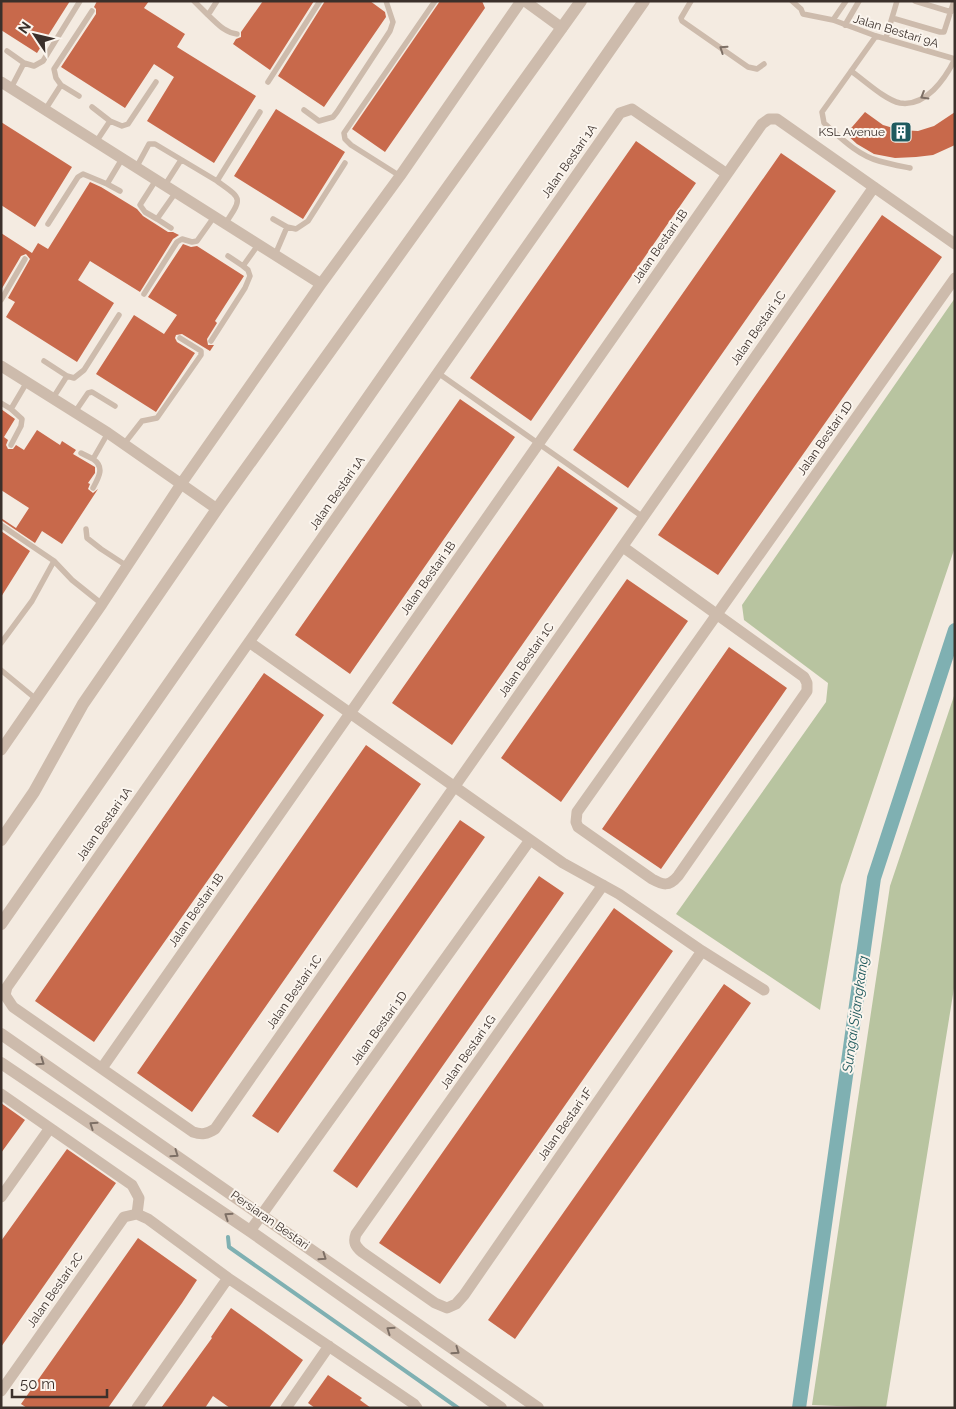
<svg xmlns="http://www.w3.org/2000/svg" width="956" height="1409" font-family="Raleway,sans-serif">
<rect width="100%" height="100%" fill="#f4ebe1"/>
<path fill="#b8c4a0" d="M955 298V547L841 885 820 1010 676 914 826 702 828 683 744 620 742 605Z
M955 693V982L886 1408 812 1405 890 886Z"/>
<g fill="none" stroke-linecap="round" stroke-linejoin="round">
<path stroke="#7fb0b2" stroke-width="4" d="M228 1237 229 1247 458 1408"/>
<path stroke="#7fb0b2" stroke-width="14" d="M799 1408 874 878 955 630"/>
</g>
<path fill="#c8694b" d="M1 1H70L37 53 1 30Z
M97 1H149L144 8 185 34 177 47 256 96 214 163 147 121 174 77 154 64 125 108 61 67 96 14V9L94 7Z
M263 1H314L270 70 233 44 236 39 241 37V32Z
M325 1H370L385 12 386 17 324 107 278 76Z
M440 1H482L485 8 385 152 352 129Z
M276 109 345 152 303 219 234 176Z
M865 112 883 125 900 130 918 131 934 126 955 112V145L933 155 916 157 895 158 874 154 857 144 846 134Z
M1 122 72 167 35 227 1 205Z
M636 141 696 183 531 421 470 378Z
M781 153 836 191 628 488 573 450Z
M90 182 101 187 137 209 143 216 168 232H173L179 235 173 239 140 292 90 261 78 280 114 303 77 362 6 317 15 302 8 298 30 259 26 254 21 256 1 290V233L32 253 38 243 48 249Z
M882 215 942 257 718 575 658 535Z
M183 244 191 247 197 246 244 276 215 321 217 323 207 339 208 345H214L210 351 182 334 176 335 175 338 177 342 195 353 156 412 96 374 134 315 164 334 177 315 148 297Z
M460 399 515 437 350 674 295 635Z
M1 409 15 419 4 437 8 440 6 445 8 449H13L16 445 24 450 37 430 60 445 62 441 76 450 73 454 95 467V473L88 483 90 484 88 489 93 493 98 489 62 544 42 531 35 543 1 520V518L16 528 29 508 1 490Z
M558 466 618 508 452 745 392 703Z
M1 531 30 551 1 597Z
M627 579 688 621 561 802 501 758Z
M729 647 787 688 661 869 602 829Z
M264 673 324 715 94 1042 35 1001Z
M366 745 421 784 192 1112 137 1073Z
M460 820 485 837 278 1133 252 1116Z
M539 876 564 893 357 1188 333 1171Z
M614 908 673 951 440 1284 379 1243Z
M724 984 751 1003 515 1339 488 1320Z
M1 1103 25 1120 1 1153Z
M67 1149 116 1183 1 1347V1241Z
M138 1238 197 1280 182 1303 108 1408H27L21 1404Z
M231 1308 303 1360 269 1408H230L213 1396 205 1408H161L212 1338 211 1337Z
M328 1375 362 1398 360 1400 371 1408H315L308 1403Z"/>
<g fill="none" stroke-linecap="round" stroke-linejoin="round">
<path stroke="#cdbbac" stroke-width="5.5" d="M194 1 208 15 217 1
M691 1 681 18 682 21 748 67 757 69 764 64
M792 1 801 9 803 14 833 20 876 36 955 59C945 79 926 107 900 103 885 100 864 80 851 71
M915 1 951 12
M208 15C217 23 225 33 237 34
M892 18 940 32H944L954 1
M833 20 846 1
M845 25 859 1
M876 36 822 112 824 123C840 137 857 155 879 161 889 164 900 166 910 168
M886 38 897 1
M7 51 24 63
M268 82 320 1
M61 85 79 96
M11 88 24 63 34 66 43 61 80 1
M92 107 110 121
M45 110 61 85 56 78 54 69 92 11
M304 110 319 121 333 117 337 112 390 31 393 22 386 1
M96 142 110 121 122 126 128 124 156 82
M136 168 149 144H155L217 181
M400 176 351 145 345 139 344 133 435 1
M156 180 140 205 145 212 157 219 176 192
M107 184 120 191
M165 185 181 160
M157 219 171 228
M273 219 287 227 275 255
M48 224 78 177 83 174 107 184 122 159
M225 224C243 197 242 199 217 181L260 112
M287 227 296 229 308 221 345 163
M228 256 243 266
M144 294 177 242 182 239 192 242 197 241 214 217
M1 300 25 259
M211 341 245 288 250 276 248 270 243 266 258 245
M44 361 67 376
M438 373 643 517
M53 398 67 376 74 378 84 370 119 315
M1 403 11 409
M75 412 88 393 92 392 115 406
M124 444 142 421 157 418 201 355V351L180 338
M11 445 21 426 22 419 11 409 27 382
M81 453 93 459 108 433
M93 459C105 467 99 477 93 488
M1 525 54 561
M86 529 87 538 101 549 127 566
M1 643 32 601 54 561 72 580 102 604
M1 670 36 699"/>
<path stroke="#cdbbac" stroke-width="11" d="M525 1 562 28
M1 82 321 284
M727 174 632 109 620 113 7 987 5 995 13 1007 193 1132C202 1135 207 1134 215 1129L874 187
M1 366 108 433 217 509
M623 547 804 677 807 683V691L678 876C669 887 663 885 652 879L578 827 576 822 577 812C703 634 829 456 955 278
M249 642 563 863 619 894 702 951 764 990
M1 750 102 604 181 484 321 284 400 176 521 1
M603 885 356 1234C353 1242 355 1246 362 1252L435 1303 447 1308 456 1304 464 1295 702 951
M102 1068 762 124 769 119H777L955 244
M1 1094 132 1185 139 1198 137 1214
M1 1197 50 1128
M137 1214 148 1219 228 1278 414 1404 417 1408
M250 1231 530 840
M1 1391 124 1217 137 1214
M137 1408 228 1278
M286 1408 329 1346"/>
<path stroke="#cdbbac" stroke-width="12" d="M1 840 34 792 83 704 217 509 581 1
M1 924 644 1
M1 1034 538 1408
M1 1063 250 1231 501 1408"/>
</g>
<defs><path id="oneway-chevron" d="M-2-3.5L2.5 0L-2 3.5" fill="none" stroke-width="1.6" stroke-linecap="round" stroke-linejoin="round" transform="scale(1.25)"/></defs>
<g stroke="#7d6f65">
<use href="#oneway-chevron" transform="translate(723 49) rotate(-146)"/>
<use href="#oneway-chevron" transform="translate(924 96) rotate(149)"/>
<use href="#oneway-chevron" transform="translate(41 1062) rotate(35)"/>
<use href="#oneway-chevron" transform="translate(93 1125) rotate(-146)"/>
<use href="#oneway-chevron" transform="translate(175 1154) rotate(35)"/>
<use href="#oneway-chevron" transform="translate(228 1216) rotate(-146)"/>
<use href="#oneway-chevron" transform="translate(323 1257) rotate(35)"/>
<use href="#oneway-chevron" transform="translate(390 1330) rotate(-145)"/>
<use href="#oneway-chevron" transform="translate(456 1351) rotate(35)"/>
</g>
<defs>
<g id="building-square" transform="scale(1.125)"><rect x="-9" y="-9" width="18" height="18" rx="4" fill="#1f5a5e" stroke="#fbf5ee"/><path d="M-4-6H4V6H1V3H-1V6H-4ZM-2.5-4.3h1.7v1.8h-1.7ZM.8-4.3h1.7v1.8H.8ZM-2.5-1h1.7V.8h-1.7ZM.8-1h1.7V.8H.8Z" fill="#fff"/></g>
</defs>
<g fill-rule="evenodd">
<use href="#building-square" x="901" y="132"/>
</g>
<g text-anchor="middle" stroke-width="4" stroke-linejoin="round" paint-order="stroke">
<g font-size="12" fill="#3b302b" stroke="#fbf5ee">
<text transform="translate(896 31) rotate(17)" y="4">Jalan Bestari 9A</text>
<text transform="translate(569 161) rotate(-55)" y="4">Jalan Bestari 1A</text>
<text transform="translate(660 246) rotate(-55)" y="4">Jalan Bestari 1B</text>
<text transform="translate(758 328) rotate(-55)" y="4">Jalan Bestari 1C</text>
<text transform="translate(825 438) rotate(-55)" y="4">Jalan Bestari 1D</text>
<text transform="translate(337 493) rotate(-55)" y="4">Jalan Bestari 1A</text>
<text transform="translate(428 578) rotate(-55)" y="4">Jalan Bestari 1B</text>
<text transform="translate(526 660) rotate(-55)" y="4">Jalan Bestari 1C</text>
<text transform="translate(104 824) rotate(-55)" y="4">Jalan Bestari 1A</text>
<text transform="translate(196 910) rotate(-55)" y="4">Jalan Bestari 1B</text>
<text transform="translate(294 992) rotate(-55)" y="4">Jalan Bestari 1C</text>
<text transform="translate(379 1028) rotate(-54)" y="4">Jalan Bestari 1D</text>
<text transform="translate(468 1052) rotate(-55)" y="4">Jalan Bestari 1G</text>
<text transform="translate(565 1124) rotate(-55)" y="4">Jalan Bestari 1F</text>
<text transform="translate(270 1220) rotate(35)" y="4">Persiaran Bestari</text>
<text transform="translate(55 1290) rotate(-55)" y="4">Jalan Bestari 2C</text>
</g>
<g font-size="12" fill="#3b302b" stroke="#fbf5ee" text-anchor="end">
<text x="885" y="136">KSL Avenue</text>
</g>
<g font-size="14" font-style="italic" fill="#1f5a5e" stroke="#fbf5ee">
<text transform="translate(855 1014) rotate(-82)" y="5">Sungai Sijangkang</text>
</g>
</g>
<rect width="956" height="1409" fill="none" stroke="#3b302b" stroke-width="5"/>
<g transform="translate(35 35) rotate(305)" stroke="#fbf5ee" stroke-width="4" paint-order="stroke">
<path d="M0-4L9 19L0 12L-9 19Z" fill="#3b302b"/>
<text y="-8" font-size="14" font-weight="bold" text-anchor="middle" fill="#3b302b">N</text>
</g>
<path d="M12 1389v8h95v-8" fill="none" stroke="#3b302b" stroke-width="2.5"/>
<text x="20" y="1389" font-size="15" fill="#3b302b" stroke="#fbf5ee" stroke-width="4" paint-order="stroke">50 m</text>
</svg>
